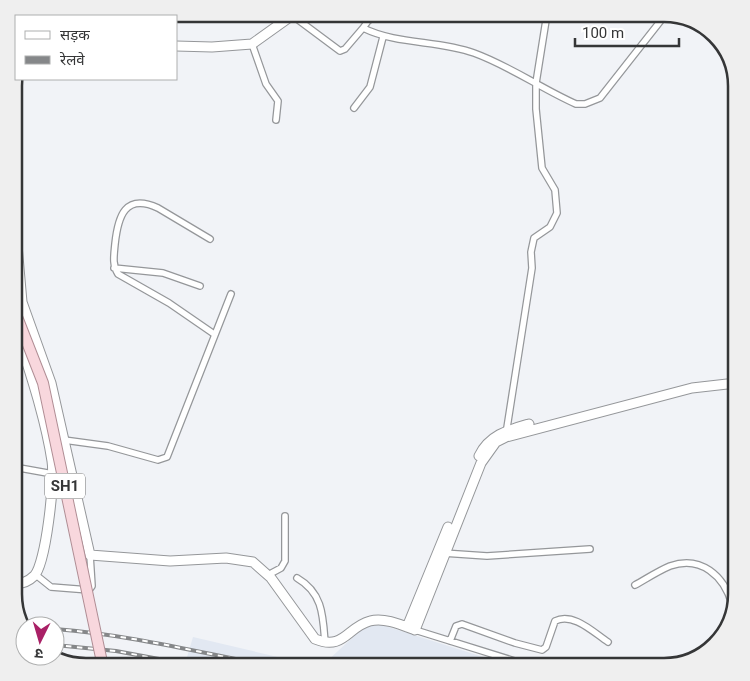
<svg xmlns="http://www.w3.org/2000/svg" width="750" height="681" font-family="Roboto,'Noto Sans Devanagari',sans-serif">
<rect width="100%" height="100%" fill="#f1f3f7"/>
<path fill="#e2e8f2" d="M379 624 515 667H184L193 637 282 658 325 663 365 626Z"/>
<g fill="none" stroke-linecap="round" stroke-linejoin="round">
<g stroke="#95979a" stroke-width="8">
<path id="street" d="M354 14 368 21
M293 16 340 51 345 49 363 28C398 45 438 40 474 53 510 66 542 89 576 104H585L600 98 666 14
M363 28 368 21 379 14
M252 44 266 84 278 101 276 120
M354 108 370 87 383 37
M210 239 158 208C125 193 118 216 115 244 114 255 112 265 118 274L169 303 214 334
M114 268 163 273 200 286
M506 434 532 268 531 252 534 238 550 227 557 213 555 190 542 168 536 109V83L547 14
M64 440 108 446 158 460 167 457 231 294
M14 467 53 474
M443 553 487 556 590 549
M36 575 51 587 89 590 92 586 90 555
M268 575 281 568 285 561V516
M297 578C323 593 323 616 325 643
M635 585C646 579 658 571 670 566 701 555 724 576 732 604
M415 630 534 667
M450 641 456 626 462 624 515 643 542 650 546 647 555 621C573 612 593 632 608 642"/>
</g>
<g stroke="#95979a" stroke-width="11">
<path id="secondary" d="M176 46 212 47 252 44 294 14
M14 211 22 302 51 383 90 555 170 561 226 558 253 562 271 578 315 639C344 651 347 627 370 621 384 617 402 625 415 630L481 463 496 442 506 437 692 388 736 383
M479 456C489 435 508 430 529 424
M14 584C22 584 28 582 34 576 46 565 55 479 52 461 45 415 28 367 14 322
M407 627 448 527"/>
</g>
<use href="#street" stroke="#fff" stroke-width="5.5"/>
<use href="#secondary" stroke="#fff" stroke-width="9"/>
<g stroke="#858789" stroke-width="4">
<path id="rail" d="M55 629C132 635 201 653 276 667
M55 645 116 651 202 667"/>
</g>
<use href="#rail" stroke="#fff" stroke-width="2" stroke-dasharray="5.5" stroke-linecap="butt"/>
<g stroke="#b08e95" stroke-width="12" stroke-linecap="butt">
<path id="primary-bridge" d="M14 309 43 383 103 667"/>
</g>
<use href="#primary-bridge" stroke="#f8d7dd" stroke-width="10"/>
</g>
<g text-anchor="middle" stroke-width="5" stroke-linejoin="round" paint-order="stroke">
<rect fill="#fff" stroke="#727273" stroke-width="1" x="45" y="473.5" width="40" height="25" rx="4"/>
<g font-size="15" font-weight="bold" fill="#353637">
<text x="65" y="491">SH1</text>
</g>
</g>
<path d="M0 0H750V681H0ZM86 22H664A64 64 0 0 1 728 86V594A64 64 0 0 1 664 658H86A64 64 0 0 1 22 594V86A64 64 0 0 1 86 22Z" fill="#efefef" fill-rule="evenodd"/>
<path fill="none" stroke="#353637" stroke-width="2.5" d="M86 22H664A64 64 0 0 1 728 86V594A64 64 0 0 1 664 658H86A64 64 0 0 1 22 594V86A64 64 0 0 1 86 22Z"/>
<rect x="15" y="15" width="162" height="65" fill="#ffffff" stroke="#aeafaf"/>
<rect x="25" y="31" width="25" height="8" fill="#ffffff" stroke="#aeafaf"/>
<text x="60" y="40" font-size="15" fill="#353637">सड़क</text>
<rect x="25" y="56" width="25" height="8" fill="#858789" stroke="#aeafaf"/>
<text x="60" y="65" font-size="15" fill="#353637">रेलवे</text>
<g transform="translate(40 641) rotate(185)"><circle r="24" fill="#ffffff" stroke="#aeafaf"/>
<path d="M0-4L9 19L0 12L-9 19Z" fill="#a92066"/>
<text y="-8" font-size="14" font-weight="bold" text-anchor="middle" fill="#353637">उ</text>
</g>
<path d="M575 38v8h104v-8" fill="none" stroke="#353637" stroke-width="2.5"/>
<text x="582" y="38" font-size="15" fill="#353637" stroke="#ffffff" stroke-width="4" paint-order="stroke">100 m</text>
</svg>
